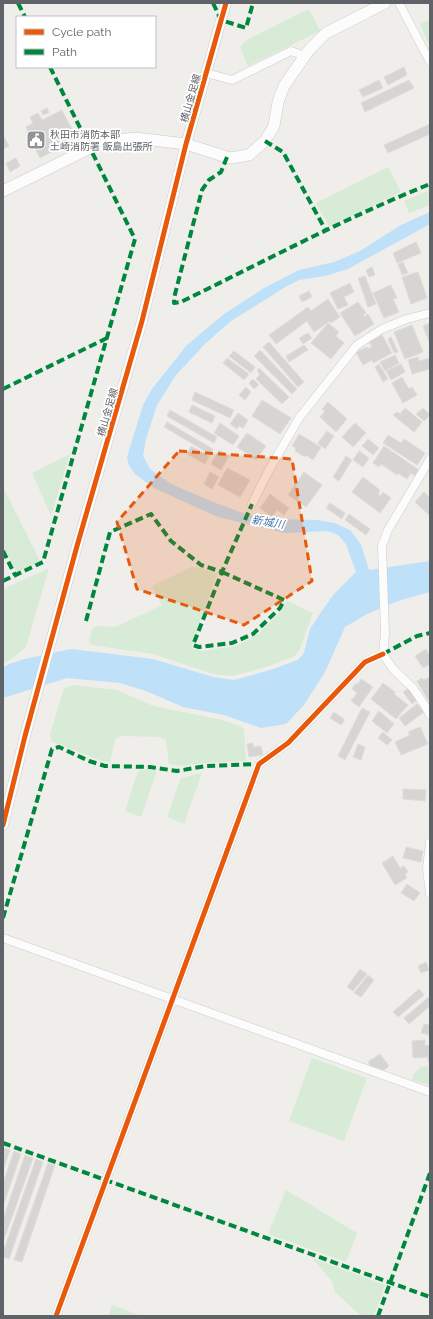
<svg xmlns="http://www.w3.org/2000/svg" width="433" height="1319" font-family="Raleway,'Noto Sans JP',sans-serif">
<rect width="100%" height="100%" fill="#efeeea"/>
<path fill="#d8ebd6" d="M309 9 320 31 248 66 240 47 245 41Z
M430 19V46L420 24Z
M388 167 401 192 329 227 316 203Z
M430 190V205L409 213 404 201Z
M70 454 51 516 32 473Z
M3 487 40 561 17 573 3 546Z
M192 567 202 568 217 574 191 648 202 651 236 646 257 635 281 611 287 601 313 613 300 649 295 656 269 666 233 676 213 674 153 654 92 645 89 641 92 629 96 626 116 627 162 605 152 586Z
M49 568 26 647 13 658 3 663V589Z
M73 685 117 690 153 706 222 720 242 727 244 729 246 761 204 763 180 766 169 764 166 740 160 737 120 736 115 740 110 762 102 761 52 742 50 734 64 688Z
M146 769 157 771 141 817 125 811 138 771Z
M202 773 184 824 167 817 181 778Z
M312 1058 367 1078 344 1141 289 1121Z
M430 1066V1085L412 1080 414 1073 421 1067Z
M286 1190 357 1233 346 1262 268 1234Z
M312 1258 385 1285 374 1316H361L335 1292 332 1281Z
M112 1305 142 1316H108Z"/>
<path fill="#bfe0f9" d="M430 212V224L348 269 325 276 299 280 287 286 231 321 205 344 176 375 157 405 146 439 143 456 150 469 171 484 213 502 243 513 274 519 317 520 335 523 350 530 361 544 369 570 430 561V592L398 601 367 614 345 627 325 672 304 705 286 724 261 728 224 715 183 707 146 691 120 683 67 678 3 698V668L9 664 25 659 71 649 153 659 213 677 234 680 270 670 298 660 304 653 310 629 319 615 334 594 356 572 346 544 338 535 328 531 285 533 218 517 154 488 135 474 129 466 127 457 143 405 152 389 186 346 224 314 264 288 299 270 334 262 360 251 401 225Z"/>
<path fill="#d6d5d3" stroke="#deddd9" d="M404 67 407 75 388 85 384 77Z
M379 80 383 88 363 97 359 90Z
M409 80 414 88 365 112 361 103Z
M47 108 49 113 43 115 41 111Z
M62 110 77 139 40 158 30 139H32L26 127 33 123 30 117 38 113 42 120Z
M430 124V134L388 153 384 145Z
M4 137 9 146 3 149V138Z
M16 158 20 166 10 172 6 163Z
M416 242 421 253 397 263 393 253Z
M403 262 408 273 402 275 398 264Z
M372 267 375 275 369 277 366 270Z
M418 272 427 298 411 304 402 277Z
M365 276 376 304 368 307 358 278Z
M350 283 354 292 344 297 348 305 338 309 330 293Z
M391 285 397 298 393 299 399 312 384 318 373 293Z
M309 291 312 297 302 302 299 296Z
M328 299 340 317 331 323 330 321 314 332 307 321 276 344 269 335 308 307 311 311Z
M358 302 366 313 363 315 364 317 368 314 374 324 355 336 340 313Z
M328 323 339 332 336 336 344 343 331 359 311 343Z
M430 323V344L423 326Z
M412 325 423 352 405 359 394 332Z
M308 333 312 338 303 344 299 338Z
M382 335 392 353 373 363 372 360 363 365 356 352 367 347 368 349 372 347 369 342Z
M391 337 398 352 394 353 388 339Z
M269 342 304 382 298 387 263 347Z
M304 345 308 350 289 362 286 356Z
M260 350 297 389 292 394 254 356Z
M234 351 255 367 251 373 229 356Z
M395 355 399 363 385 371 380 362Z
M418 357 419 361 430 358V369L412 374 408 360Z
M227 358 249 374 244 380 223 363Z
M379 364 388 379 383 382 375 367Z
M401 364 405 372 391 380 386 371Z
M259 368 289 397 282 404 256 379 260 374 257 371Z
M402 377 409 389 412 387 417 395 403 403 392 383Z
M253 379 259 385 254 389 249 383Z
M246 387 251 392 245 400 239 395Z
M195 392 234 410 230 418 192 400Z
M262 400 291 418 280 434 252 416Z
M328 402 347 419 336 432 320 417 325 411 322 409Z
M192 405 215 416 212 423 189 412Z
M405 408 422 422 414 432 393 415 397 412 400 414Z
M423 408 430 415 424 421 416 414Z
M170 410 217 437 214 443 167 416Z
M238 413 248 420 243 428 239 426 237 429 230 424Z
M167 422 213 449 210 454 164 427Z
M220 423 239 436 233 445 214 433Z
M355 423 366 433 353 447 342 437Z
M327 431 334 436 325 449 318 443Z
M247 433 266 446 256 460 237 447Z
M299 434 321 447 313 460 306 455 305 457 295 451 296 448 292 446Z
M388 435 401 443 404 439 425 453 417 465 383 443Z
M368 439 379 448 373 455 362 446Z
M191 446 209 456 205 464 187 454Z
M384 446 419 470 415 476 411 473 407 479 398 473 397 475 381 464 379 467 373 463Z
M219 450 229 456 221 470 211 464Z
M359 451 369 458 363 467 353 460Z
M346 456 352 460 339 481 333 477Z
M227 468 250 480 240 497 218 485Z
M210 472 219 477 212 489 204 484Z
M304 472 322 485 306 507 288 495Z
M363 477 380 490 378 494 380 496 383 492 391 498 380 513 352 492Z
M424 492 430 498V516L415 502Z
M270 494 289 508 284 515 277 510 272 517 260 508Z
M330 503 345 513 342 519 326 508Z
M349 514 370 529 366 535 345 520Z
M426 649 430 656V668L428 665 423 668 415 656Z
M430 677V699L428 700 417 681 422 678 424 680Z
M361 679 373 687 359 707 351 701 357 693 352 689 356 683 358 684Z
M383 683 395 692 394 694 408 705 396 719 371 699Z
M409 688 417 700 412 704 403 692Z
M417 704 424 712 405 726 399 718Z
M362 708 370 712 345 760 338 756Z
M379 711 394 724 387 733 372 721Z
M334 712 345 720 341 725 330 718Z
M420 727 428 744 401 755 395 742 410 735 408 732Z
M383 732 392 740 387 745 378 738Z
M253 743V747L261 746 263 755 249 757 247 744Z
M358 744 365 747 361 760 353 757Z
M403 789 426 790 425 801 403 799Z
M406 847 423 851 421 862 403 858Z
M393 856 400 868 404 866 408 872 405 874 407 878 395 885 382 863Z
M407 884 420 893 414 901 401 893Z
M426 962 429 970 421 973 418 966Z
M360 969 367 974 353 991 347 987Z
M368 975 374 980 361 997 354 993Z
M419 989 424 995 398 1017 393 1012Z
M430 996V1006L409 1024 404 1018Z
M424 1024 430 1025V1035L421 1033Z
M425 1040V1046L430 1045V1061L428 1062V1057L413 1058 412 1041Z
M380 1054 389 1066 384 1070 371 1066 368 1062Z
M3 1148 10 1150 3 1170Z
M14 1151 21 1154 3 1206V1183Z
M25 1155 33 1158 3 1242V1219Z
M36 1159 43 1162 9 1259 3 1257V1252Z
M48 1163 55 1165 22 1262 14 1260Z"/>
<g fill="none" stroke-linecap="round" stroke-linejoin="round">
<g stroke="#cbcccc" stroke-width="9">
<path id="minor" d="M399 3 430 62
M206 73 232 80 291 51 305 56
M430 459 388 530 382 546 385 634 383 654 393 669 413 688 425 706 430 715
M252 504 268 472 299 418 357 345 382 329 407 319 430 313
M430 842 427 869 430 894
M3 938 430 1092
M56 1316 259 764 288 743 365 662 383 654"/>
</g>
<g stroke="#cbcccc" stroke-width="11">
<path id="tertiary" d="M3 825 25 736 77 546 142 321 186 144 226 3"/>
</g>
<g stroke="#cacacb" stroke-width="12">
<path id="secondary" d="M3 191 90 148 111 141 135 138 186 144 230 158 249 155 265 141 274 126 278 102 284 86 309 50 326 33 385 3"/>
</g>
<use href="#minor" stroke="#fdfcfc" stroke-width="8"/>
<use href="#tertiary" stroke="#fdfcfc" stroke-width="10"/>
<use href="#secondary" stroke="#fdfcfc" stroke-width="11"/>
<path stroke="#00873e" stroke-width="4" stroke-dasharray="8 4" stroke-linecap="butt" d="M18 3 25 17
M213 3 221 20 246 28 253 3
M265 141 283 152 326 231
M227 157 221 172 209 180 202 190 174 298V303L181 302C263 262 345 218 430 184
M3 389 107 338
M3 551 15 575
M222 572 284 600 280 608 253 634 232 643 199 647 193 645Z
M3 581 43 562 135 239 50 67
M86 621 110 532 151 514 171 541 201 565 222 572 252 504
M383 654 417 636 430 633
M3 918 52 749 59 747 89 761 105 766 150 767 177 771 206 766 259 764
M3 1143 430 1297
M378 1316 430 1173"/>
<g stroke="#fff" stroke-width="8">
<path id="cycleway" d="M3 825 25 736 77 546 142 321 186 144 226 3
M56 1316 259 764 288 743 365 662 383 654"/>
</g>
<use href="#cycleway" stroke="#e8590c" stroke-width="5"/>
</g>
<path fill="#e8590c" fill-opacity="0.2" stroke="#e8590c" stroke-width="3" stroke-dasharray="8 5" stroke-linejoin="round" d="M179 451 292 459 312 581 244 625 137 589 117 522Z"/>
<defs>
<g id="civic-square" transform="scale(1)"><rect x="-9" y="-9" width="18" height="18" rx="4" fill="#919496" stroke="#fff"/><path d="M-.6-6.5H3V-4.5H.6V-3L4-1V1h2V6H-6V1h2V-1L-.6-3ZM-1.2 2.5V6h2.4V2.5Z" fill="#fff"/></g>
</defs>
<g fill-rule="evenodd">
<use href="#civic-square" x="36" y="140"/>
</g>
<g text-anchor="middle" stroke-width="3.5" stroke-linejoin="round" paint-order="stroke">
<g font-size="10" fill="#5f6368" stroke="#fff">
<text transform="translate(190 98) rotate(-74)" y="4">横山金足線</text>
<text transform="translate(107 412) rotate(-74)" y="4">横山金足線</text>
</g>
<g font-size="10" fill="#5f6368" stroke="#fff" text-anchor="start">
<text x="50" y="138">秋田市消防本部<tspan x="50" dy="12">土崎消防署 飯島出張所</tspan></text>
</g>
<g font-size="11" font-style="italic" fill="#4174aa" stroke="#fff">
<text transform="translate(268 522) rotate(9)" y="4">新城川</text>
</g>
</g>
<rect width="433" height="1319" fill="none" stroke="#5f6368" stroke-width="8"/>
<rect x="16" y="16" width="140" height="52" fill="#ffffff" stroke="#bfc1c3"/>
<rect x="24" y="29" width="20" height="6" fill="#e8590c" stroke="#bfc1c3"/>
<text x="52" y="36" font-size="12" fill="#5f6368">Cycle path</text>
<rect x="24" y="49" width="20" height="6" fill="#00873e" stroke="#bfc1c3"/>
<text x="52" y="56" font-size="12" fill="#5f6368">Path</text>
</svg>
